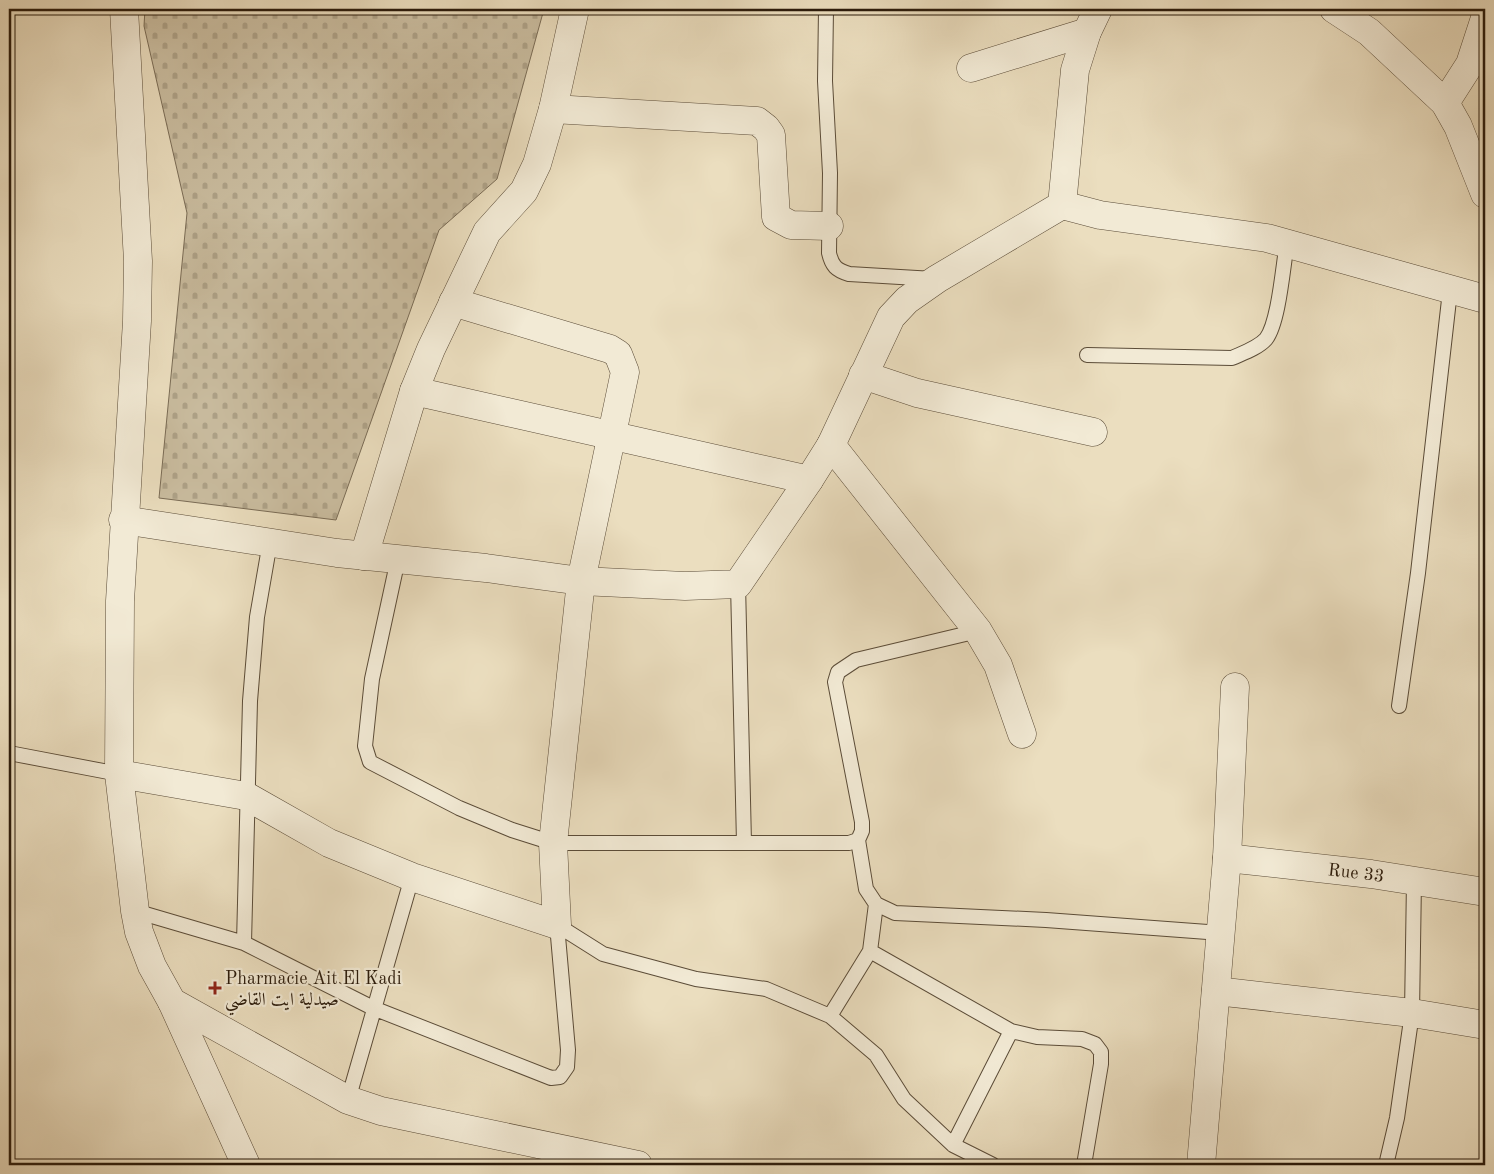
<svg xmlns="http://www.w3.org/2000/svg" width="1494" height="1174" font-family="'Old Standard TT',Amiri,serif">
<defs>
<pattern id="cemetery-stones" width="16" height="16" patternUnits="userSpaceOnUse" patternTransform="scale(1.25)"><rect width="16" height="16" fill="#cabda0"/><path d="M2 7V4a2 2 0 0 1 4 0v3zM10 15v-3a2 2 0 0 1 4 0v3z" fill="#aea288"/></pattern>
</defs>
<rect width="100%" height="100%" fill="#ebdebf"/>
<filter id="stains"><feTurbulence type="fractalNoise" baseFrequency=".004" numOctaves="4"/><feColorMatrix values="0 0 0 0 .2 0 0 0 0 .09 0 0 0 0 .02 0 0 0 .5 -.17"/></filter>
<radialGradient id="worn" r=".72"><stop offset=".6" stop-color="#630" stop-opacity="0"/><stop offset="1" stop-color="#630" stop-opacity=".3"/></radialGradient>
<path fill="url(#cemetery-stones)" stroke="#7a6c56" d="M145 9H544L497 179 439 230 336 520 159 498 187 213 144 26Z"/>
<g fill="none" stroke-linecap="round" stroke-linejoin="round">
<g stroke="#5b4c38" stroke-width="16">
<path id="service" d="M826 9 825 81 830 173 829 253C832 266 836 270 849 274L934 279
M1087 355 1232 358C1243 353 1258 348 1266 339 1279 322 1283 265 1287 243
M398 559 372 679 365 746 370 762 459 808 512 830 553 843H744L738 584
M1399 706 1418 573 1450 291
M9 753 119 774
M858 840 866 889 876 904 895 913 1046 920 1221 933
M744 843H849L858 840 862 831V822L835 682 838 672 856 660 978 631
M135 911 244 943 373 1008 551 1078 560 1077 567 1067 568 1050 557 925
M557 925 603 954 696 979 766 989 830 1016 876 1055 904 1099 953 1145 993 1165
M244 943 250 701 257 617 270 542
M870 951 1011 1031 1037 1037 1082 1039 1095 1044 1101 1052V1064L1084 1165
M830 1016 870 951 876 904
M348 1100 412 877
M953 1145 1011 1031
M1386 1165 1397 1118 1412 1013 1414 880"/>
</g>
<g stroke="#5b4c38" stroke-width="29">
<g id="minor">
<path d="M124 9 138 261 137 321 120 601 119 774 135 911 139 932 152 966 172 1002 348 1100 381 1111 638 1165"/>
<path d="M1334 9 1369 32 1445 103 1458 126 1485 194"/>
<path d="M971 68 1087 32"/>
<path d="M1445 103 1470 64 1485 18"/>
<path d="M553 109 757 121 766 128 771 135 776 217 791 225 829 226"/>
<path d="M1062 205 1100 215 1267 238 1485 299"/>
<path d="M863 375 917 393 1093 432"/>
<path d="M414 391 809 480"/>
<path d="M831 445 978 631 998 665 1022 734"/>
<path d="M123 520 337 553 486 568 581 581 685 586 738 584 809 480 831 445 891 317 907 300 937 279 1062 205 1075 70 1087 32 1098 9"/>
<path d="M364 556 414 391 431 349 487 232 524 191 537 164 553 109 575 9"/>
<path d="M119 774 246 796 329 843 412 877 557 925 553 843 581 581 625 372 618 354 610 349 453 302"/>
<path id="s1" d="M1227 858 1371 874 1485 892"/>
<path d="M1216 991 1412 1013 1485 1025"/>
<path d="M172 1002 246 1165"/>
<path d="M1201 1165 1227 858 1235 687"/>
</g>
</g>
<use href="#service" stroke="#f2ead5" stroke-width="14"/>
<use href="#minor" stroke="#f2ead5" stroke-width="28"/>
</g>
<path fill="#8f2418" stroke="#f2ead5" stroke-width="2" d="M212.5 980.5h5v5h5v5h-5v5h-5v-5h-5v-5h5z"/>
<g text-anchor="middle" stroke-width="4.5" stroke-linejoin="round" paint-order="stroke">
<g font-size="18" fill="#2b1b0b" stroke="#f2ead5">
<text dy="6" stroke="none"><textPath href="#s1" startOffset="130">Rue 33</textPath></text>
</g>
<g font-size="18" fill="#2b1b0b" stroke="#f2ead5" text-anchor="start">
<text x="225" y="984">Pharmacie Ait El Kadi<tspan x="225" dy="21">صيدلية ايت القاضي</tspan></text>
</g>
</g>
<rect width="1494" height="1174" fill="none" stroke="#ebdebf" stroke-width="30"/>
<rect x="10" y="10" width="1474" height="1154" fill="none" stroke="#2b1b0b" stroke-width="2.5"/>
<rect x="15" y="15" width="1464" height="1144" fill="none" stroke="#2b1b0b"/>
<rect width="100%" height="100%" filter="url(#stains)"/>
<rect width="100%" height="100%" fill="url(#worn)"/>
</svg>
